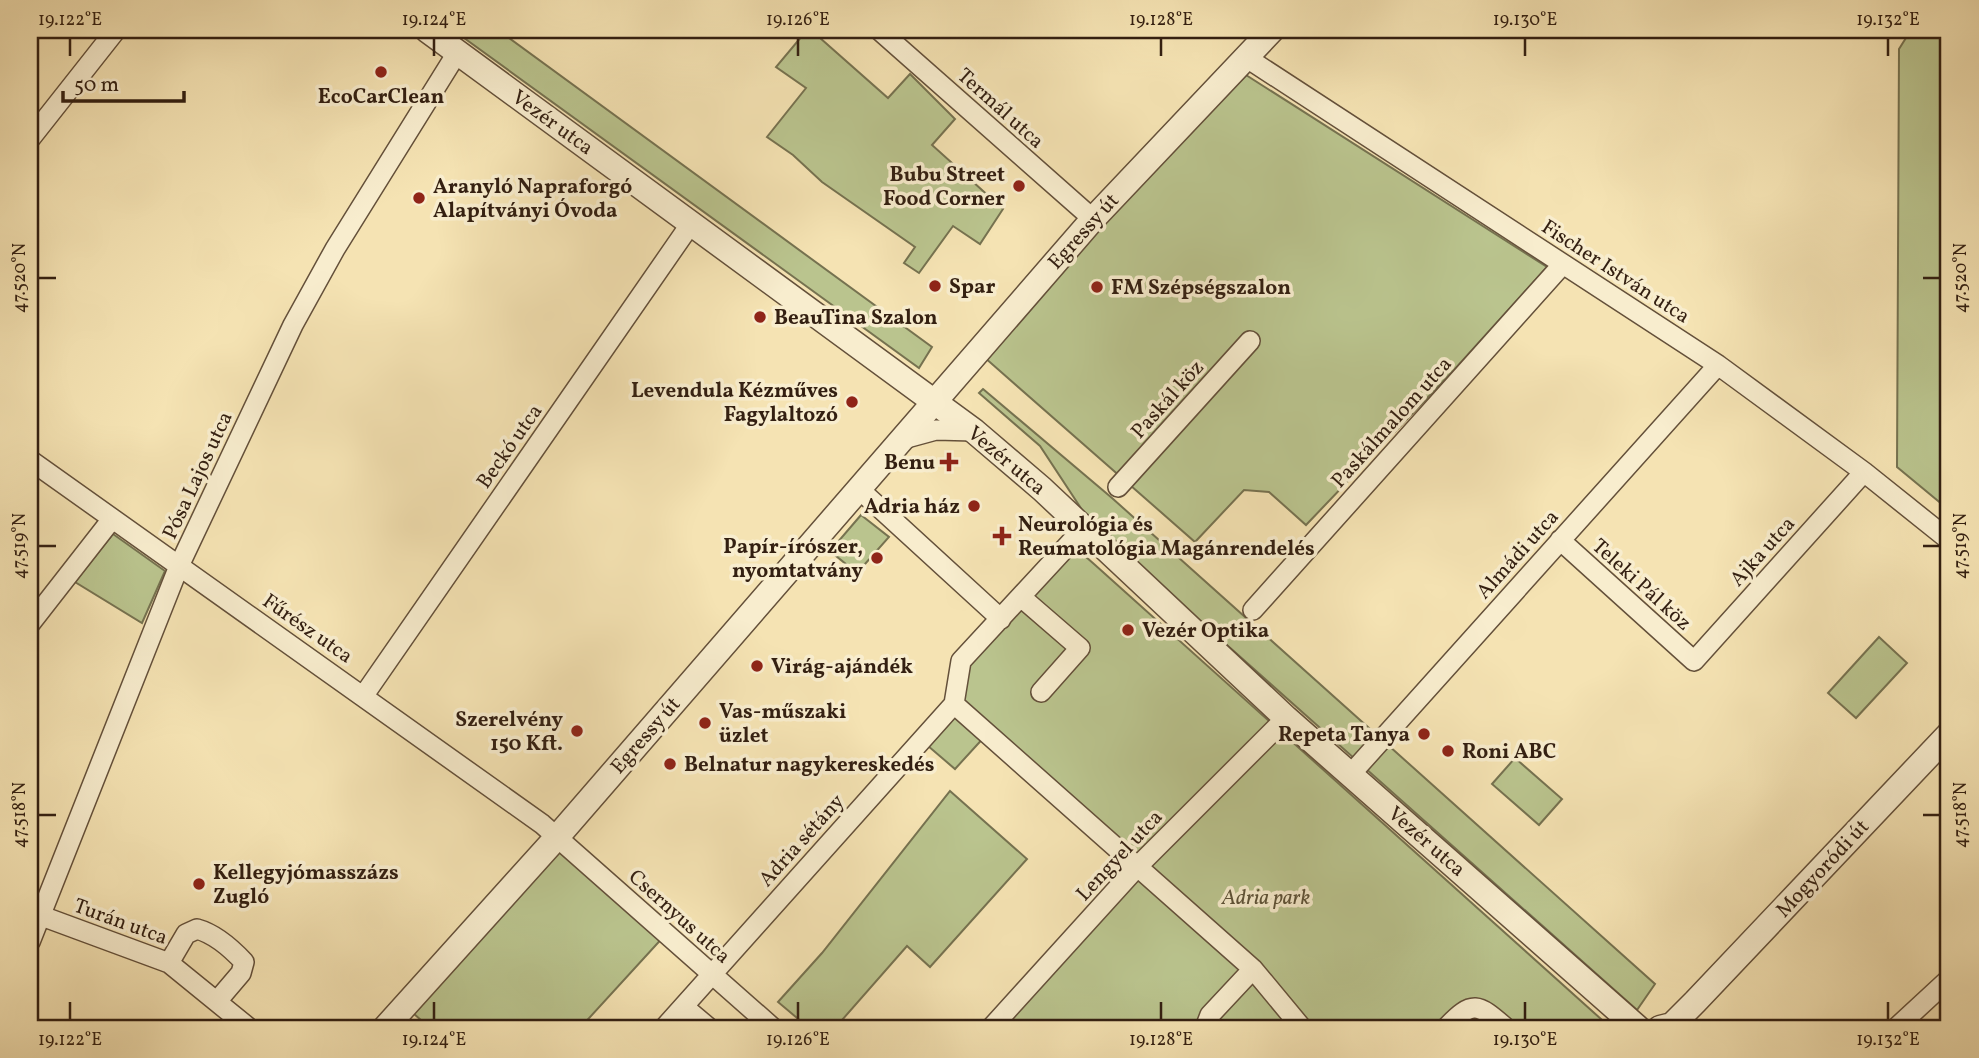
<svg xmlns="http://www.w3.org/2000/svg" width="1979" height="1058" font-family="Vollkorn,serif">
<rect width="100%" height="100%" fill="#f5e3b3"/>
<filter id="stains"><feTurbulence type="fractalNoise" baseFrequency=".00286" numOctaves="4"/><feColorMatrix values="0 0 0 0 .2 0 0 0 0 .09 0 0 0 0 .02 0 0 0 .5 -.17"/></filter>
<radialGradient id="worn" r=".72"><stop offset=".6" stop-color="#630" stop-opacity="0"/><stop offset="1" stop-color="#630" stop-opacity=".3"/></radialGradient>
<path fill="#bac48e" stroke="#767250" stroke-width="2" d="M453 30H498L932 347 919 368Z
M807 30H811L888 98 910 74 955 119 932 145 1003 209 980 244 953 226 919 273 904 263 915 247 822 182 793 155 767 137 806 88 776 67Z
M1911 30H1949V510L1897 467 1899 49Z
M1246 75 1547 267 1454 370 1306 525 1269 492 1244 490 1195 542 984 357 1102 225Z
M983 389 1112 498 1655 984 1637 1010 1092 525 1040 446 979 393Z
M861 515 889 537 857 573 830 551Z
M113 534 165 571 142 623 75 582Z
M1070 543 1094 564 1611 1028H991L1137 866 987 734 955 769 921 740 954 704 961 661Z
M1879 637 1907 663 1856 718 1828 693Z
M1515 758 1562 799 1539 825 1492 784Z
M950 791 1027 859 930 967 907 946 835 1028H809L778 1002 822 953Z
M558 836 666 934 580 1028H430L405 1006Z"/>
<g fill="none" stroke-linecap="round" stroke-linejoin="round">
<g stroke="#64503a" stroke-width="22">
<path id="minor" d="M879 30 1093 219
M1247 58 1718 365 1864 472 1949 540
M30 139 116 30
M903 439 936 430 974 431
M30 460 542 824 773 1028
M1118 487 1250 341
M859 489 1001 619
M1560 540 1694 661 1864 472
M1021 597 1080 648 1041 692
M1253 610 1563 264
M30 624 112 519
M364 695 692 222
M954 704 1253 969 1302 1028
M1350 775 1718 365
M39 915 169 963 249 1028
M30 942 179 566 293 325 335 249 457 53
M169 963 186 934 197 929C215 934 231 948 244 962L241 973 218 1000
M684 1007 709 1028
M664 1028 954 704 961 661 1083 529
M991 1028 1137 867 1286 718
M1205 1028 1210 1015 1253 969
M1446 1028C1473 999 1478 1004 1506 1028
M1896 1028 1949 979"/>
</g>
<g stroke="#64503a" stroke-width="27">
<path id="tertiary" d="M427 30 974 431 1042 489 1286 718 1638 1028
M385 1028 558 836 1093 219 1272 30
M1660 1028 1672 1025 1695 1002 1949 734"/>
</g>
<use href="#minor" stroke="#f8edce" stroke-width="19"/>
<use href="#tertiary" stroke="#f8edce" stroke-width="24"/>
</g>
<path fill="none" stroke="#331f11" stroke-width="2.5" d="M70 38V56M434 38V56M798 38V56M1161 38V56M1525 38V56M1888 38V56M38 278H56M1923 278H1940M38 546H56M1923 546H1940M38 815H56M1923 815H1940M70 1002V1020M434 1002V1020M798 1002V1020M1161 1002V1020M1525 1002V1020M1888 1002V1020"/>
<g fill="#8f2418" stroke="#f8edce" stroke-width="2.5">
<circle cx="381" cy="72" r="7"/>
<circle cx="1019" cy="186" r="7"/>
<circle cx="419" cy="198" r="7"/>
<circle cx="935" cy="286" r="7"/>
<circle cx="1097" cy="287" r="7"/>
<circle cx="760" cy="317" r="7"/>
<circle cx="852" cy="402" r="7"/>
<path d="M945.5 451.5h7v7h7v7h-7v7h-7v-7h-7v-7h7z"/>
<circle cx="974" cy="506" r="7"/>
<path d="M998.5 525.5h7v7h7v7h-7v7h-7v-7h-7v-7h7z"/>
<circle cx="877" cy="558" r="7"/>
<circle cx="1128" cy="630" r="7"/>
<circle cx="757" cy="666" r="7"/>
<circle cx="705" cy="723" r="7"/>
<circle cx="577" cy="731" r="7"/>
<circle cx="1424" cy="734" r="7"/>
<circle cx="1448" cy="751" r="7"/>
<circle cx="670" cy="764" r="7"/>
<circle cx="199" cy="884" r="7"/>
</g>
<g text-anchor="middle" stroke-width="7" stroke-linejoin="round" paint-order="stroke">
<g font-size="21" font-weight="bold" fill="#331f11" stroke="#f8edce" text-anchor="start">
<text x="381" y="103" text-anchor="middle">EcoCarClean</text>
<text x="1005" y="181" text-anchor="end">Bubu Street<tspan x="1005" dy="24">Food Corner</tspan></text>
<text x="433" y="193">Aranyló Napraforgó<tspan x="433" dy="24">Alapítványi Óvoda</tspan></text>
<text x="949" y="293">Spar</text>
<text x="1111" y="294">FM Szépségszalon</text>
<text x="774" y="324">BeauTina Szalon</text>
<text x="838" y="397" text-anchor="end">Levendula Kézműves<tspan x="838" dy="24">Fagylaltozó</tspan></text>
<text x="935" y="469" text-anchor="end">Benu</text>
<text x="960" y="513" text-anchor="end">Adria ház</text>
<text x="1018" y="531">Neurológia és<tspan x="1018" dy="24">Reumatológia Magánrendelés</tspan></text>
<text x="863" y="553" text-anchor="end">Papír-írószer,<tspan x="863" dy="24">nyomtatvány</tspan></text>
<text x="1142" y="637">Vezér Optika</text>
<text x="771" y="673">Virág-ajándék</text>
<text x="719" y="718">Vas-műszaki<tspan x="719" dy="24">üzlet</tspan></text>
<text x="563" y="726" text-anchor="end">Szerelvény<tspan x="563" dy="24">150 Kft.</tspan></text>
<text x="1410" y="741" text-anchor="end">Repeta Tanya</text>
<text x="1462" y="758">Roni ABC</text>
<text x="684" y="771">Belnatur nagykereskedés</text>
<text x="213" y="879">Kellegyjómasszázs<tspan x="213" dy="24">Zugló</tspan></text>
</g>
<g font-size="21" fill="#331f11" stroke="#f8edce">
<text transform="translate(1001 108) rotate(42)" y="7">Termál utca</text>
<text transform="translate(553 122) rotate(36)" y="7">Vezér utca</text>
<text transform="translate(1083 231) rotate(-48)" y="7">Egressy út</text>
<text transform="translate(1616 271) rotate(33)" y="7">Fischer István utca</text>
<text transform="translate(1167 399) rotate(-48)" y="7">Paskál köz</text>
<text transform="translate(1391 422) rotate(-48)" y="7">Paskálmalom utca</text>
<text transform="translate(509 446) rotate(-55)" y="7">Beckó utca</text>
<text transform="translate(1007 460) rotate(40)" y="7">Vezér utca</text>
<text transform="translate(197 475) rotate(-65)" y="7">Pósa Lajos utca</text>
<text transform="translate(1762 551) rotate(-48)" y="7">Ajka utca</text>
<text transform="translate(1517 554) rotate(-48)" y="7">Almádi utca</text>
<text transform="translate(1642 584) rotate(42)" y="7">Teleki Pál köz</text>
<text transform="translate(308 628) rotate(35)" y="7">Fűrész utca</text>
<text transform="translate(645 735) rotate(-49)" y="7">Egressy út</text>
<text transform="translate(801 840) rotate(-48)" y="7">Adria sétány</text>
<text transform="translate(1427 841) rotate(41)" y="7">Vezér utca</text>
<text transform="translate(1119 855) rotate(-47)" y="7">Lengyel utca</text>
<text transform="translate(1822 868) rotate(-47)" y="7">Mogyoródi út</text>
<text transform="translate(680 916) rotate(42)" y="7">Csernyus utca</text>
<text transform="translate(121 921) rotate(20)" y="7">Turán utca</text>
</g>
<g font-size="21" font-style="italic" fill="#5c5136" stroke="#f8edce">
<text x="1266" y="904">Adria park</text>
</g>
</g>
<rect width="1979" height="1058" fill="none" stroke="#f5e3b3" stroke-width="77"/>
<path d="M63 91v10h121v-10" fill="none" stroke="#331f11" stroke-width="3.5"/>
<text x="74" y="91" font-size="21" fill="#331f11" stroke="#f8edce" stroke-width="5" paint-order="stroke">50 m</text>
<rect x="38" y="38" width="1902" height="982" fill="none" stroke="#331f11" stroke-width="2.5"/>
<g font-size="18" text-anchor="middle" fill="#331f11">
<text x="70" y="25">19.122°E</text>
<text x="434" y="25">19.124°E</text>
<text x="798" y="25">19.126°E</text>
<text x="1161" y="25">19.128°E</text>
<text x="1525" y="25">19.130°E</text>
<text x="1888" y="25">19.132°E</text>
<text transform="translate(19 278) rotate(-90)" y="6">47.520°N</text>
<text transform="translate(1960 278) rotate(-90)" y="6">47.520°N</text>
<text transform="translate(19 546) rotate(-90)" y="6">47.519°N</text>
<text transform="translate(1960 546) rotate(-90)" y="6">47.519°N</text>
<text transform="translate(19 815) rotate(-90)" y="6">47.518°N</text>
<text transform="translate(1960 815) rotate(-90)" y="6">47.518°N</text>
<text x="70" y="1045">19.122°E</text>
<text x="434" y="1045">19.124°E</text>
<text x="798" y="1045">19.126°E</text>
<text x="1161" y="1045">19.128°E</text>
<text x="1525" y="1045">19.130°E</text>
<text x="1888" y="1045">19.132°E</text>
</g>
<rect width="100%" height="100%" filter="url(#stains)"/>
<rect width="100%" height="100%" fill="url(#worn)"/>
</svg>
